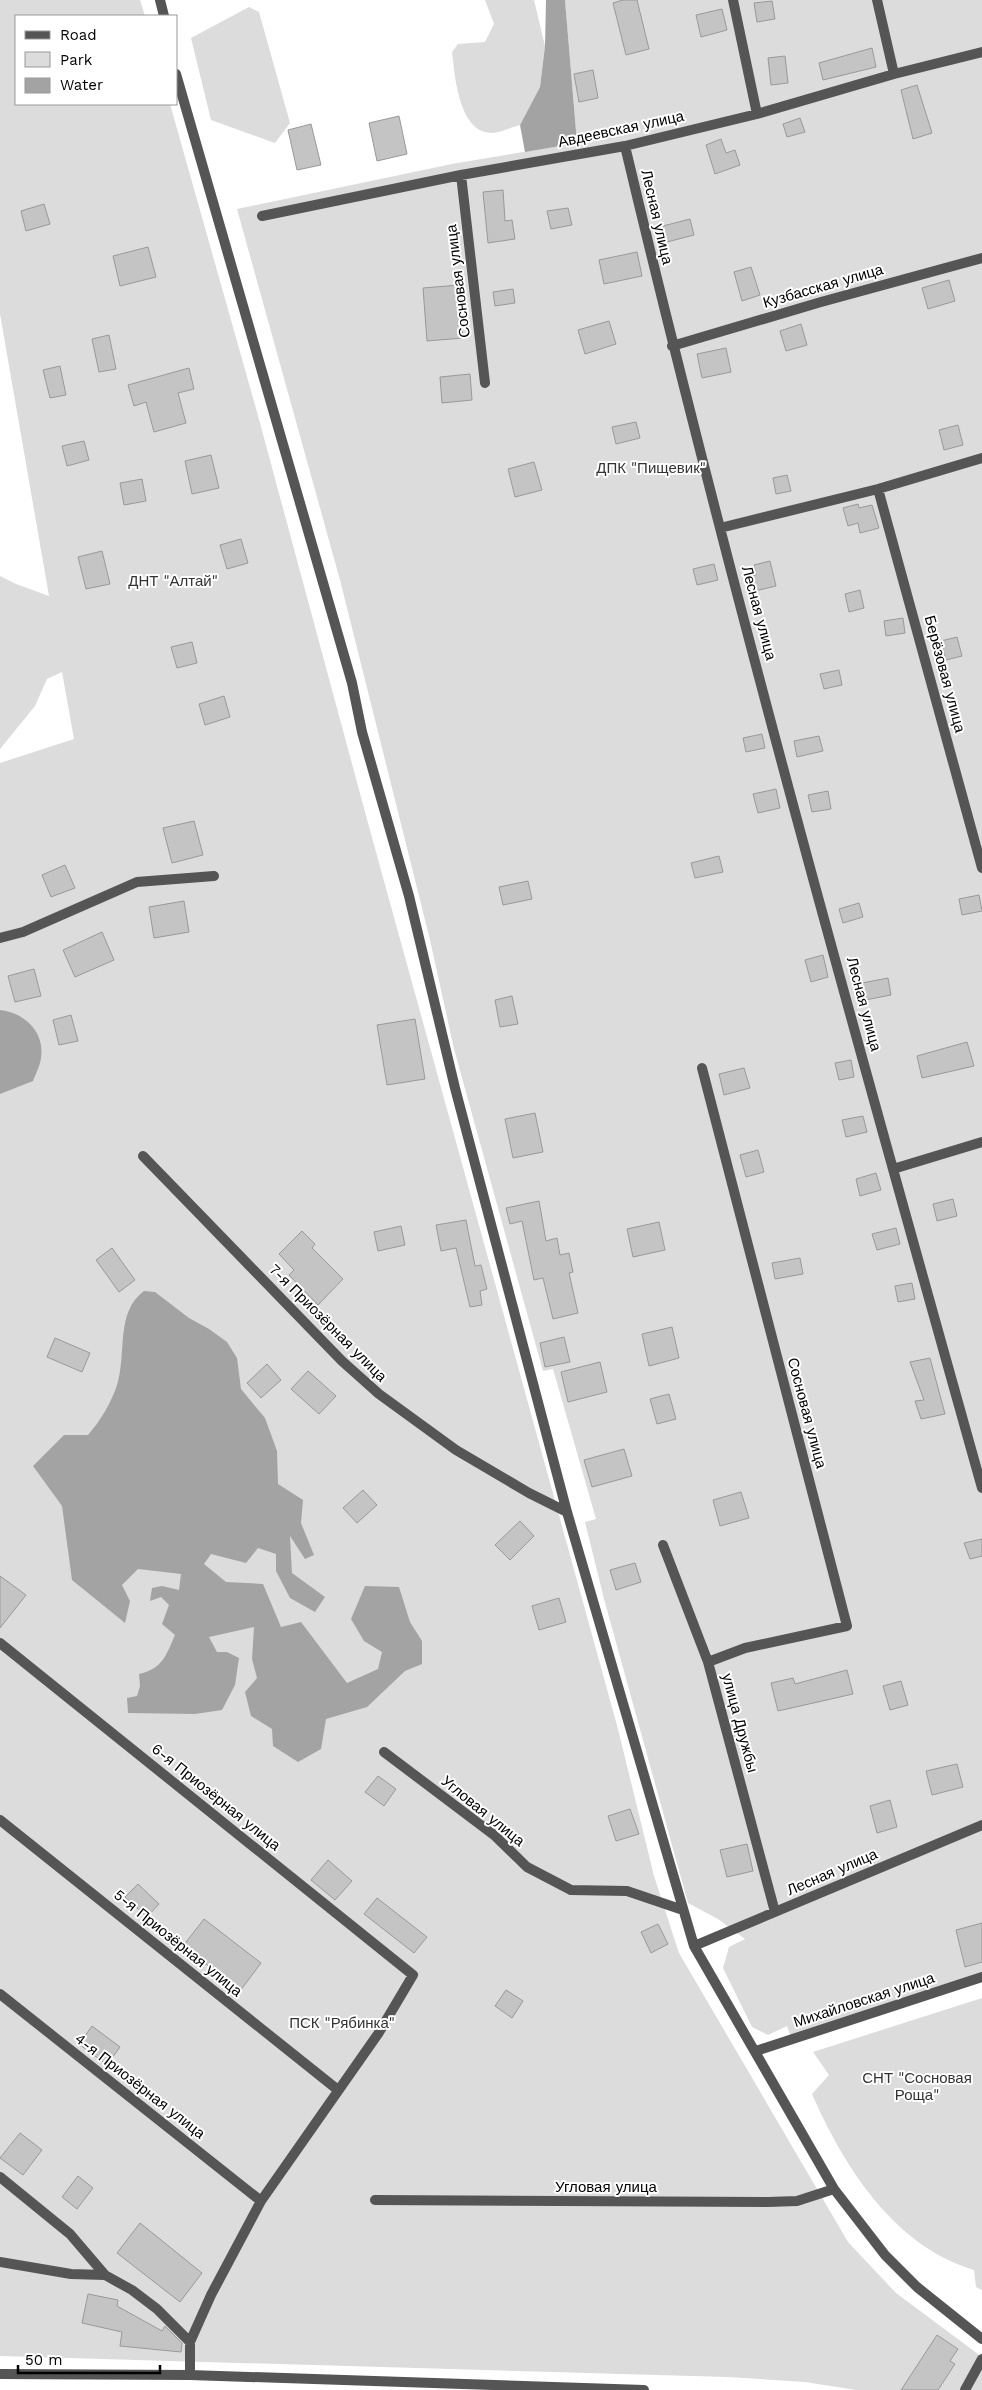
<svg xmlns="http://www.w3.org/2000/svg" width="982" height="2390" font-family="'Work Sans',sans-serif">
<rect width="100%" height="100%" fill="#fff"/>
<path fill="#dcdcdc" d="M0 0H140L145 16H16V104H170L257 412 368 823 618 1729 654 1876 679 1953 848 2242 896 2293 982 2357V2390H856L805 2382 728 2377 0 2356V763L74 739 62 672 47 679 35 706 0 749V576L16 584 49 596 0 314Z
M485 0H534L545 46 540 87 520 125C512 127 502 132 493 133 459 134 455 77 452 52L458 44 485 42 494 24Z
M565 0H982V1977L792 2040 787 2026 768 2035 752 2027 723 1968 729 1947 745 1939 718 1919 688 1903 604 1599 585 1522 596 1519 553 1369 543 1371 454 1049 430 940 340 580 237 209 452 164 577 143Z
M249 7 259 12 290 123 275 143 211 120 191 38Z
M982 1998V2290L976 2287 974 2270C894 2246 844 2167 812 2094L829 2075 813 2052Z"/>
<path fill="#a3a3a3" d="M546 0H565L577 143 525 152 520 125 540 87 545 46Z
M0 1010C25 1013 45 1032 41 1058 40 1066 36 1073 33 1081L0 1094Z
M144 1291 155 1292 189 1318 209 1329 227 1342 237 1358 241 1389 265 1418 277 1451 278 1484 303 1500 301 1523 314 1555 305 1559 290 1536 292 1573 325 1597 315 1612 290 1598 276 1571V1554L258 1548 246 1563 211 1554 204 1564 226 1582 263 1584 281 1627 301 1622 347 1683 378 1669 382 1652 364 1641 351 1619 365 1586 399 1587 410 1622 422 1641V1664L405 1671 367 1707 326 1719 321 1749 298 1762 273 1746 272 1729 251 1716 245 1692 257 1678 252 1659 254 1627 209 1637 217 1652H227L239 1658 235 1685 222 1710 195 1714 128 1713 127 1698 137 1696 140 1686 139 1674C162 1669 166 1656 175 1635L162 1624 169 1605 161 1597 150 1601 152 1588 162 1586 179 1590 181 1574 138 1569 122 1585 130 1601 125 1623 72 1580 62 1506 33 1466 64 1435H88C101 1420 111 1403 117 1385 127 1354 115 1312 144 1291Z"/>
<path fill="#c4c4c4" stroke="#999" d="M623 0H637L649 49 626 55 613 3Z
M772 1 775 19 757 22 754 3Z
M722 9 727 30 701 37 696 15Z
M872 48 876 67 823 80 819 63Z
M785 56 788 83 771 85 768 58Z
M593 70 598 98 579 102 574 74Z
M917 85 932 133 913 139 901 90Z
M399 116 407 154 377 161 369 123Z
M800 118 805 132 787 137 783 124Z
M311 124 321 165 297 170 288 130Z
M721 139 726 153 735 150 740 165 715 174 706 145Z
M503 190 505 221 512 220 515 239 488 243 483 192Z
M44 204 50 224 26 231 21 211Z
M568 208 572 225 551 229 547 211Z
M690 219 694 235 667 242 663 226Z
M148 247 156 277 120 286 113 256Z
M637 252 642 276 604 284 599 260Z
M751 267 760 295 742 301 734 272Z
M949 280 955 301 928 309 922 288Z
M459 285 463 338 427 341 423 288Z
M513 289 515 303 495 306 493 292Z
M609 321 616 344 585 354 578 330Z
M801 324 807 345 786 351 780 331Z
M109 335 116 369 99 372 92 339Z
M726 348 731 372 702 378 697 354Z
M60 366 66 395 50 398 43 370Z
M189 368 194 389 178 393 186 423 154 432 146 402 134 406 128 385Z
M470 374 472 400 442 403 440 377Z
M636 422 640 438 616 444 612 427Z
M958 425 963 445 944 450 939 430Z
M84 441 89 460 67 466 62 446Z
M211 455 219 488 192 494 185 461Z
M534 462 542 490 515 497 508 469Z
M787 475 791 491 776 494 773 478Z
M142 479 146 501 124 505 120 483Z
M858 504 859 508 872 505 879 528 860 533 858 523 848 526 843 508Z
M241 539 248 563 227 569 220 545Z
M102 551 110 584 86 589 78 557Z
M770 561 776 586 751 592 747 577 756 575 754 565Z
M714 564 718 580 697 585 693 569Z
M860 590 864 608 849 612 845 594Z
M903 618 905 633 886 636 884 621Z
M957 637 962 656 946 660 941 641Z
M192 642 197 663 177 668 171 647Z
M839 670 842 685 824 689 820 674Z
M224 696 230 717 205 725 199 704Z
M762 734 765 748 746 752 743 738Z
M819 736 823 751 797 757 794 741Z
M776 789 780 808 758 813 753 794Z
M828 791 831 809 812 812 808 795Z
M194 821 203 855 172 863 163 828Z
M719 856 723 872 695 878 691 863Z
M65 865 75 888 51 897 42 875Z
M528 881 532 899 503 905 499 887Z
M979 895 982 911 962 915 959 899Z
M184 901 189 932 154 938 149 907Z
M859 903 863 917 843 923 839 909Z
M102 932 114 960 75 977 63 950Z
M823 955 828 977 811 982 805 960Z
M34 969 41 996 15 1002 8 976Z
M888 978 891 995 865 1000 862 983Z
M512 996 518 1024 500 1027 495 1000Z
M71 1015 78 1041 59 1045 53 1020Z
M415 1019 425 1079 387 1085 377 1025Z
M967 1042 974 1066 922 1078 917 1056Z
M851 1060 854 1077 839 1080 835 1063Z
M744 1068 750 1088 724 1095 719 1074Z
M535 1113 543 1152 513 1158 505 1119Z
M863 1116 867 1132 846 1137 842 1120Z
M758 1150 764 1172 746 1177 740 1155Z
M876 1173 881 1190 860 1196 856 1179Z
M953 1199 957 1216 937 1221 933 1204Z
M539 1201 546 1241 557 1238 560 1255 569 1253 573 1272 569 1273 578 1313 553 1319 543 1278 534 1280 522 1221 510 1224 506 1208Z
M466 1220 475 1266 481 1265 487 1289 480 1291 482 1305 470 1307 456 1248 441 1251 436 1225Z
M659 1222 665 1250 633 1257 627 1229Z
M401 1226 405 1245 378 1251 374 1232Z
M896 1228 900 1244 877 1250 872 1234Z
M302 1231 315 1244 312 1248 343 1279 318 1305 289 1275 294 1270 279 1254Z
M112 1248 135 1280 119 1292 96 1260Z
M800 1258 803 1274 775 1279 772 1263Z
M912 1283 915 1299 898 1302 895 1286Z
M672 1327 679 1358 649 1366 642 1334Z
M564 1337 570 1362 545 1367 540 1343Z
M55 1338 90 1353 82 1372 47 1357Z
M930 1358 945 1414 921 1419 915 1401 924 1400 910 1362Z
M600 1362 607 1392 568 1402 561 1372Z
M267 1364 281 1380 261 1398 247 1383Z
M308 1371 336 1396 319 1414 291 1389Z
M669 1394 676 1419 657 1424 650 1399Z
M624 1449 632 1476 592 1487 584 1460Z
M363 1490 377 1505 357 1523 343 1508Z
M741 1492 749 1518 720 1526 713 1500Z
M520 1521 534 1536 510 1560 495 1545Z
M982 1539V1556L970 1559 964 1543Z
M635 1563 641 1582 616 1590 610 1570Z
M0 1576 26 1595 0 1628Z
M559 1598 566 1622 539 1630 532 1606Z
M847 1670 853 1694 778 1711 771 1683 793 1678 795 1684Z
M901 1681 908 1705 890 1710 883 1686Z
M957 1764 963 1787 932 1795 926 1771Z
M378 1776 396 1789 384 1806 365 1792Z
M890 1800 897 1827 877 1833 870 1806Z
M630 1809 639 1834 616 1841 608 1816Z
M747 1844 753 1871 727 1877 720 1850Z
M328 1860 352 1881 335 1900 311 1880Z
M138 1884 159 1904 147 1917 125 1897Z
M377 1898 427 1937 414 1953 364 1914Z
M204 1919 261 1963 240 1991 183 1946Z
M982 1923V1962L965 1967 956 1930Z
M658 1924 668 1944 651 1953 641 1932Z
M506 1990 523 2001 512 2018 495 2006Z
M92 2026 120 2047 107 2065 79 2044Z
M20 2133 42 2150 23 2175 0 2158Z
M78 2176 93 2188 77 2209 62 2197Z
M140 2223 202 2273 180 2302 117 2253Z
M88 2294 118 2300 117 2306 162 2331 165 2326 182 2343 181 2352 120 2346 122 2332 82 2323Z
M937 2335 958 2349 950 2361 955 2364 938 2390H901Z"/>
<g fill="none" stroke-linecap="round" stroke-linejoin="round">
<path stroke="#555" stroke-width="10" d="M965 2390 982 2359"/>
<path stroke="#555" stroke-width="10" d="M160 0 164 16
M733 0 757 114
M877 0 894 74
M176 74 352 683 362 732 409 896 455 1088 567 1512 694 1946 834 2189 885 2255 917 2287 982 2339
M625 146C732 596 857 1042 982 1488
M461 175 485 383
M262 216 461 175 625 146 757 114 894 74 982 52
M672 346 821 302 982 258
M878 489 982 868
M720 528 878 489 982 458
M0 938 23 932 137 882 214 876
M702 1068 847 1626 745 1648 708 1662
M143 1156 342 1361 379 1394 456 1450 529 1493 567 1512
M893 1169 982 1142
M663 1545 708 1662 775 1912
M0 1643 413 1975 378 2034 261 2201 211 2295 190 2342V2375
M384 1752 494 1835 527 1867 571 1890 627 1891 683 1910
M0 1820 338 2090
M694 1946 982 1825
M0 1994 261 2201
M756 2051 982 1977
M0 2177 70 2234 105 2275
M375 2200 768 2202 797 2201 834 2189
M0 2262 71 2274 105 2275 132 2290 157 2309 190 2342
M0 2374 190 2375 644 2390"/>
</g>
<g text-anchor="middle" stroke-width="4" stroke-linejoin="round" paint-order="stroke">
<g font-size="15" fill="#000" stroke="#fff">
<text transform="translate(621 129) rotate(-12)" y="5">Авдеевская улица</text>
<text transform="translate(657 217) rotate(77)" y="5">Лесная улица</text>
<text transform="translate(458 281) rotate(-97)" y="5">Сосновая улица</text>
<text transform="translate(823 286) rotate(-16)" y="5">Кузбасская улица</text>
<text transform="translate(759 613) rotate(75)" y="5">Лесная улица</text>
<text transform="translate(945 674) rotate(75)" y="5">Берёзовая улица</text>
<text transform="translate(864 1004) rotate(75)" y="5">Лесная улица</text>
<text transform="translate(328 1323) rotate(45)" y="5">7-я Приозёрная улица</text>
<text transform="translate(807 1413) rotate(75)" y="5">Сосновая улица</text>
<text transform="translate(740 1723) rotate(75)" y="5">улица Дружбы</text>
<text transform="translate(216 1797) rotate(39)" y="5">6-я Приозёрная улица</text>
<text transform="translate(483 1811) rotate(39)" y="5">Угловая улица</text>
<text transform="translate(832 1872) rotate(-23)" y="5">Лесная улица</text>
<text transform="translate(178 1943) rotate(39)" y="5">5-я Приозёрная улица</text>
<text transform="translate(864 2000) rotate(-18)" y="5">Михайловская улица</text>
<text transform="translate(140 2086) rotate(38)" y="5">4-я Приозёрная улица</text>
<text x="606" y="2192">Угловая улица</text>
</g>
<g font-size="15" fill="#333" stroke="#fff">
<text x="651" y="473">ДПК "Пищевик"</text>
<text x="173" y="586">ДНТ "Алтай"</text>
<text x="342" y="2028">ПСК "Рябинка"</text>
<text x="917" y="2083">СНТ "Сосновая<tspan x="917" dy="17">Роща"</tspan></text>
</g>
</g>
<rect x="15" y="15" width="162" height="90" fill="#ffffff" stroke="#999999"/>
<rect x="25" y="31" width="25" height="8" fill="#555555" stroke="#999999"/>
<text x="60" y="40" font-size="15" fill="#000000">Road</text>
<rect x="25" y="52" width="25" height="15" fill="#dcdcdc" stroke="#999999"/>
<text x="60" y="65" font-size="15" fill="#000000">Park</text>
<rect x="25" y="78" width="25" height="15" fill="#a3a3a3" stroke="#999999"/>
<text x="60" y="90" font-size="15" fill="#000000">Water</text>
<path d="M18 2365v8h142v-8" fill="none" stroke="#000000" stroke-width="2.5"/>
<text x="25" y="2365" font-size="15" fill="#000000" stroke="#ffffff" stroke-width="4" paint-order="stroke">50 m</text>
</svg>
